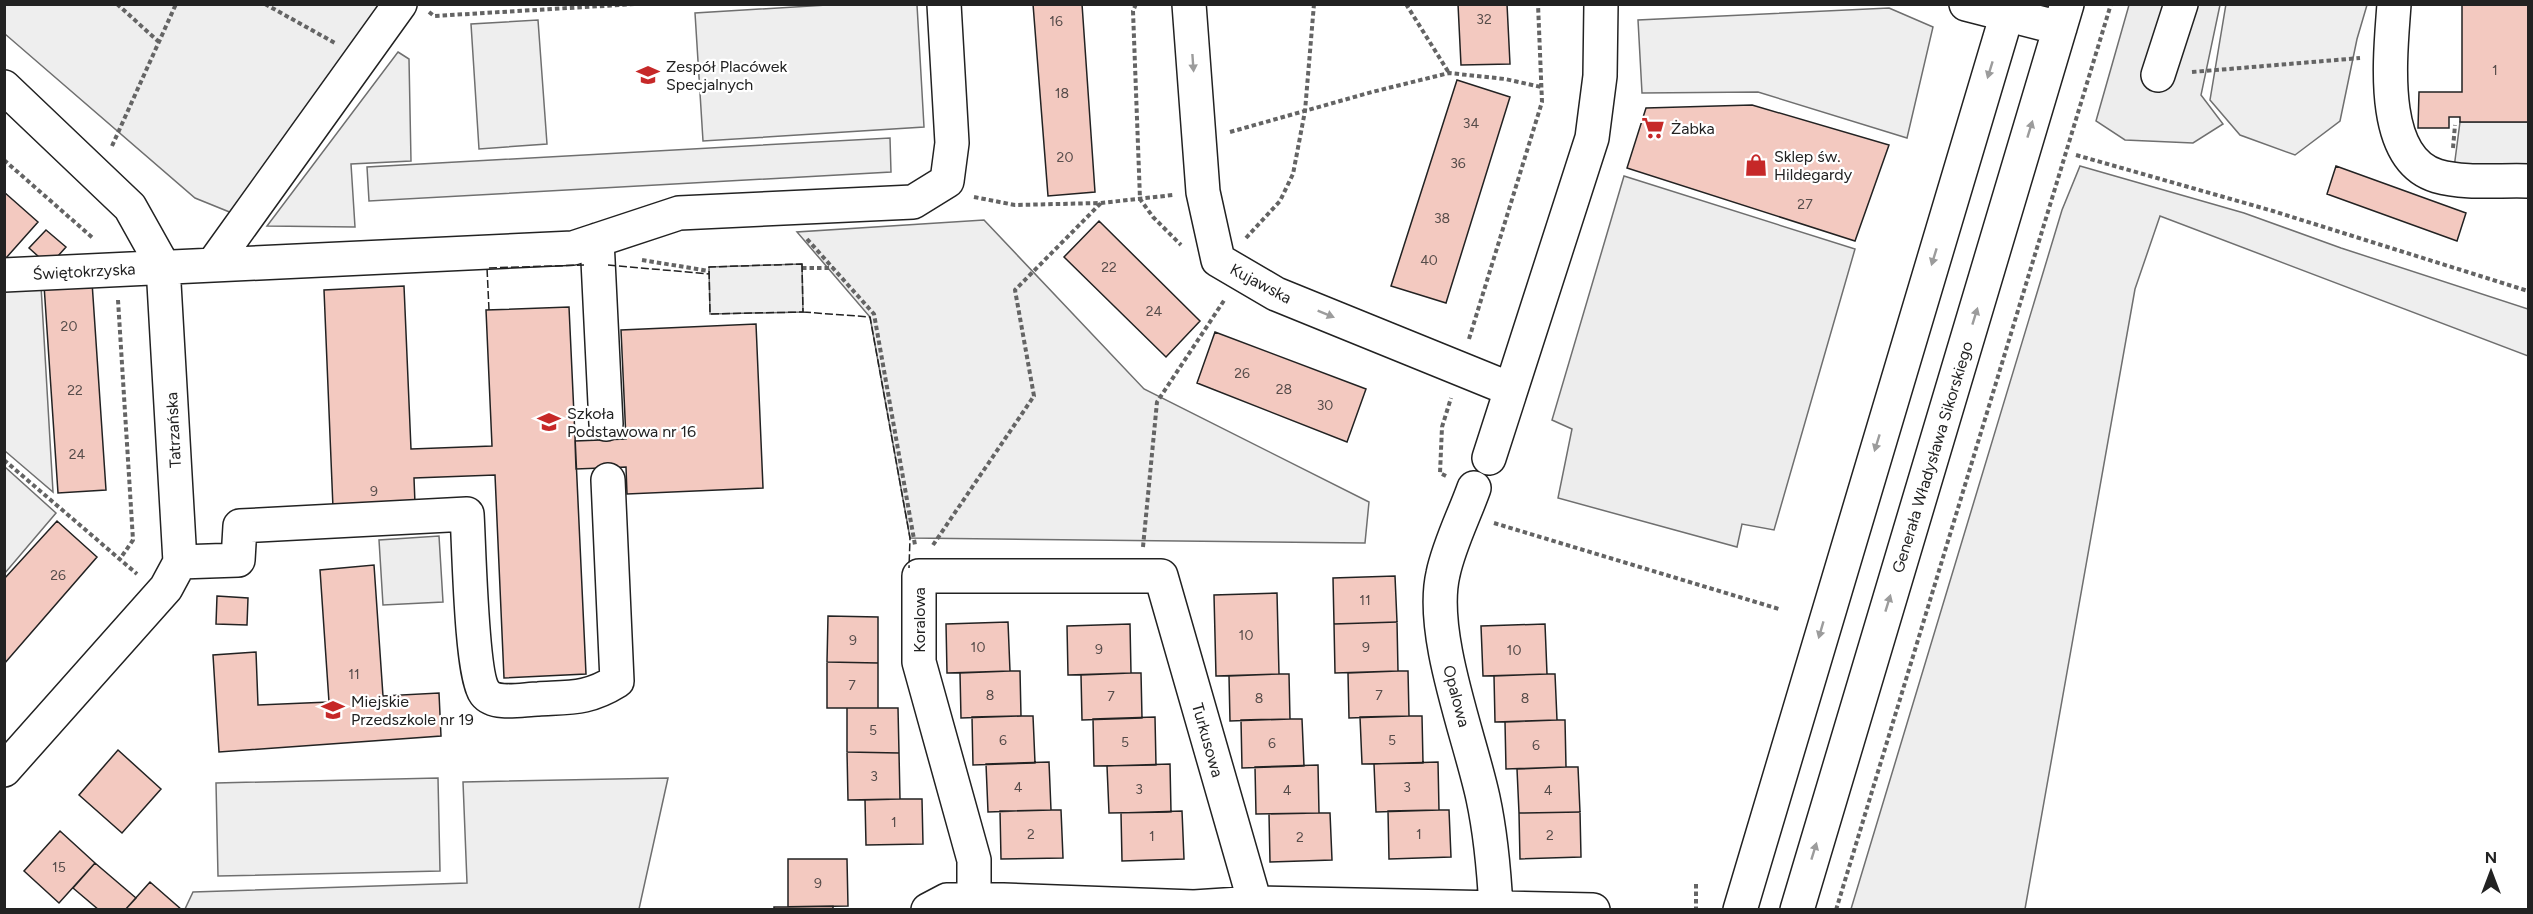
<svg xmlns="http://www.w3.org/2000/svg" width="2533" height="914" font-family="Figtree,sans-serif">
<rect width="100%" height="100%" fill="#fff"/>
<path fill="#eee" stroke="#6f6f6f" stroke-width="1.5" d="M2226 4 2367 5 2357 39 2340 121 2295 155 2240 135 2210 100Z
M5 5H380L232 213 195 198 5 34Z
M827 5H917L924 127 703 141 695 13Z
M1889 8 1933 27 1907 138 1758 92 1642 93 1638 20Z
M538 20 547 144 479 149 471 24Z
M398 52 409 59 411 161 351 164 355 227 267 226Z
M2460 122H2528V170L2454 168Z
M890 138 891 172 369 201 367 167Z
M2080 166 2244 213 2341 248 2528 309V356L2160 216 2135 289 2025 909H1851L2062 210Z
M984 220 1144 389 1369 502 1365 543 910 538 870 317 797 232Z
M802 264 803 312 710 314 709 267Z
M41 286 53 492 5 451V288Z
M5 467 56 513 5 573Z
M438 778 440 871 218 876 216 783Z
M668 778 639 909H185L193 892 467 883 463 782Z"/>
<path fill="#ededed" stroke="#6f6f6f" stroke-width="1.5" d="M2129 5H2220L2201 95 2223 124 2193 143 2125 140 2096 121Z
M1624 176 1855 249 1774 530 1742 524 1737 547 1558 498 1572 429 1552 420Z
M439 536 443 602 383 605 379 540Z"/>
<path fill="#f3c9c0" stroke="#222" stroke-width="1.5" d="M1033 4H1082L1095 192 1048 196Z
M1458 4H1507L1510 64 1461 65Z
M2462 4H2528V122H2460V117H2449V128H2418L2419 92H2462Z
M1457 80 1510 97 1446 303 1391 286Z
M1752 105 1889 145 1855 241 1627 168 1646 108Z
M2336 166 2466 213 2457 241 2327 194Z
M4 192 38 222 6 258 4 257Z
M1099 221 1200 321 1166 357 1064 257Z
M46 230 66 247 49 266 29 248Z
M92 282 106 490 58 493 44 285Z
M404 286 411 449 492 446 486 310 569 307 586 674 504 678 495 475 414 478 415 504 333 508 324 290Z
M756 324 763 488 627 494 626 467 576 469 575 441 626 439 621 330Z
M1215 332 1366 389 1347 442 1197 383Z
M57 521 97 557 4 664V579Z
M374 565 383 696 439 693 441 736 219 752 213 655 256 652 258 705 329 702 320 570Z
M1395 576 1397 622 1334 624 1333 578Z
M1277 593 1279 674 1216 676 1214 595Z
M217 596 248 598 247 625 216 624Z
M828 616 878 617V663L827 662Z
M1008 622 1010 671 947 673 946 624Z
M1397 622 1398 671 1335 673 1334 624Z
M1130 624 1131 673 1068 675 1067 626Z
M1545 624 1547 674 1483 676 1481 626Z
M827 662 878 663V708H827Z
M1010 671H1020L1021 716 961 718 960 673Z
M1398 671H1408L1409 716 1349 718 1348 673Z
M1131 673H1141L1142 718 1082 720 1081 675Z
M1279 674H1289L1290 719 1230 721 1229 676Z
M1547 674H1555L1557 720 1495 722 1494 676Z
M847 708H898L899 753 847 752Z
M1021 716H1033L1035 763 973 765 972 717Z
M1409 716H1422L1423 763 1362 764 1360 717Z
M1155 717 1156 765 1094 766 1093 719Z
M1290 719H1302L1304 766 1242 768 1241 720Z
M1557 720H1565L1566 767 1506 769 1505 722Z
M118 750 161 789 122 833 79 795Z
M847 752 899 753 900 799 848 800Z
M1049 762 1051 810 988 812 986 764Z
M1438 762 1439 810 1376 812 1374 764Z
M1170 764 1171 812 1109 813 1107 766Z
M1318 765 1319 813 1256 814 1255 767Z
M1566 767H1578L1580 812 1519 813 1517 769Z
M900 799H922L923 844 866 845 865 800Z
M1051 810H1061L1063 858 1001 859 1000 811Z
M1439 810H1449L1451 857 1389 859 1388 811Z
M1182 811 1184 859 1122 861 1121 813Z
M1580 812 1581 857 1520 859 1519 813Z
M1319 813H1330L1332 860 1270 862 1269 814Z
M60 831 95 863 59 903 24 871Z
M788 859H847L848 906 788 907Z
M95 863 136 898 125 910H99L73 888Z
M150 882 182 910H125Z
M833 906V910H774V907Z"/>
<g fill="none" stroke-linecap="round" stroke-linejoin="round">
<g stroke="#222" stroke-width="36">
<path id="minor" d="M1189 4 1203 192 1218 260 1276 294 1510 389
M1966 4 2060 28
M2394 4C2391 51 2377 158 2437 176 2465 184 2499 180 2528 181
M2158 75 2181 4
M4 87 130 207 163 266 180 562 166 588 4 770
M597 240 606 424
M214 263 400 4
M4 275 573 248 679 213 913 202 947 181 952 143 944 4
M1489 458 1592 138 1600 76 1601 4
M1474 488C1464 516 1449 545 1443 574 1429 634 1470 737 1483 798 1491 835 1494 871 1496 908
M180 562 238 560 240 526 467 514C469 544 471 675 485 693 495 706 524 699 538 699 572 697 588 699 617 681L608 480
M974 899V860L919 662V576H1161L1255 903
M928 910 947 900 974 899 1194 907 1255 903 1593 910
M1740 910 2010 4
M1797 910 2067 4"/>
</g>
<path stroke="#646464" stroke-width="4" stroke-dasharray="4.5 3" stroke-linecap="butt" d="M117 4 159 42
M265 4 335 43
M1136 4 1133 11 1140 199 1153 217 1181 245
M1406 4 1449 73
M429 12 434 16 636 4
M2192 72 2360 58
M1230 132 1372 92 1449 73 1505 79 1541 87
M112 146 176 4
M2453 148 2455 125
M2076 155 2273 211 2528 291
M4 160 94 239
M974 197 1015 205 1101 203 1173 195
M1246 238 1280 201 1293 174 1305 111 1314 4
M807 239 874 314 915 545
M642 260 709 271
M802 268H833
M118 300 133 540 120 559
M1469 339 1542 102 1538 4
M4 460 137 574
M1446 476 1440 473 1442 427 1451 398
M1494 523 1779 609
M933 545 1034 396 1015 290 1101 203
M1143 547 1157 402 1225 299
M1696 884V910
M1836 910 2111 4"/>
<use href="#minor" stroke="#fff" stroke-width="33"/>
<path stroke="#222" stroke-width="1.5" stroke-dasharray="8 3" stroke-linecap="butt" d="M802 264 803 312 710 314 709 267Z
M608 265 709 274
M489 310 487 268 584 265
M803 312 870 317 910 538 909 568"/>
</g>
<defs><path id="oneway-solid" d="M-6-.8H1V-3.2L6.5 0L1 3.2V.8H-6Z" transform="scale(1.5)"/></defs>
<g fill="#9c9c9c">
<use href="#oneway-solid" transform="translate(1193 63) rotate(86)"/>
<use href="#oneway-solid" transform="translate(1990 70) rotate(107)"/>
<use href="#oneway-solid" transform="translate(2030 129) rotate(-73)"/>
<use href="#oneway-solid" transform="translate(1934 257) rotate(107)"/>
<use href="#oneway-solid" transform="translate(1326 314) rotate(22)"/>
<use href="#oneway-solid" transform="translate(1975 316) rotate(-73)"/>
<use href="#oneway-solid" transform="translate(1877 443) rotate(107)"/>
<use href="#oneway-solid" transform="translate(1888 603) rotate(-73)"/>
<use href="#oneway-solid" transform="translate(1821 630) rotate(106)"/>
<use href="#oneway-solid" transform="translate(1814 851) rotate(-73)"/>
</g>
<defs>
<g id="school-bare" transform="scale(1.8)"><path d="M0-5L7-2L0 1L-7-2ZM-4 1L0 2.5L4 1V4Q0 6-4 4Z" fill="#c62828" stroke="#fff" stroke-width="2.5" paint-order="stroke"/></g>
<g id="supermarket-bare" transform="scale(1.8)"><path d="M-6-5.5h2.5l.6 2H6L4.5 2H-2.5L-4.4-4H-6ZM-1.5 3.2a1.3 1.3 0 1 0 .1 0ZM3 3.2a1.3 1.3 0 1 0 .1 0Z" fill="#c62828" stroke="#fff" stroke-width="2.5" paint-order="stroke"/></g>
<g id="shop-bare" transform="scale(1.8)"><path d="M-5-2.5h2.3a2.7 3.5 0 0 1 5.4 0H5L5.5 6h-11ZM-1.5-2.5h3a1.5 2.3 0 0 0-3 0Z" fill="#c62828" stroke="#fff" stroke-width="2.5" paint-order="stroke"/></g>
</defs>
<g fill-rule="evenodd">
<use href="#school-bare" x="648" y="75"/>
<use href="#supermarket-bare" x="1653" y="128"/>
<use href="#shop-bare" x="1756" y="165"/>
<use href="#school-bare" x="549" y="422"/>
<use href="#school-bare" x="333" y="710"/>
</g>
<g text-anchor="middle" stroke-width="4.5" stroke-linejoin="round" paint-order="stroke">
<g font-size="14" fill="#564c4a">
<text x="1484" y="24">32</text>
<text x="1056" y="26">16</text>
<text x="2495" y="75">1</text>
<text x="1062" y="98">18</text>
<text x="1471" y="128">34</text>
<text x="1065" y="162">20</text>
<text x="1458" y="168">36</text>
<text x="1805" y="209">27</text>
<text x="1442" y="223">38</text>
<text x="1429" y="265">40</text>
<text x="1109" y="272">22</text>
<text x="1154" y="316">24</text>
<text x="69" y="331">20</text>
<text x="1242" y="378">26</text>
<text x="1284" y="394">28</text>
<text x="75" y="395">22</text>
<text x="1325" y="410">30</text>
<text x="77" y="459">24</text>
<text x="374" y="496">9</text>
<text x="58" y="580">26</text>
<text x="1365" y="605">11</text>
<text x="1246" y="640">10</text>
<text x="853" y="645">9</text>
<text x="978" y="652">10</text>
<text x="1366" y="652">9</text>
<text x="1099" y="654">9</text>
<text x="1514" y="655">10</text>
<text x="354" y="679">11</text>
<text x="852" y="690">7</text>
<text x="990" y="700">8</text>
<text x="1379" y="700">7</text>
<text x="1111" y="701">7</text>
<text x="1259" y="703">8</text>
<text x="1525" y="703">8</text>
<text x="873" y="735">5</text>
<text x="1003" y="745">6</text>
<text x="1392" y="745">5</text>
<text x="1125" y="747">5</text>
<text x="1272" y="748">6</text>
<text x="1536" y="750">6</text>
<text x="874" y="781">3</text>
<text x="1018" y="792">4</text>
<text x="1407" y="792">3</text>
<text x="1139" y="794">3</text>
<text x="1287" y="795">4</text>
<text x="1548" y="795">4</text>
<text x="894" y="827">1</text>
<text x="1031" y="839">2</text>
<text x="1419" y="839">1</text>
<text x="1550" y="840">2</text>
<text x="1152" y="841">1</text>
<text x="1300" y="842">2</text>
<text x="59" y="872">15</text>
<text x="818" y="888">9</text>
</g>
<g font-size="16" fill="#222" stroke="#fff" text-anchor="start">
<text x="666" y="72">Zespół Placówek<tspan x="666" dy="18">Specjalnych</tspan></text>
<text x="1671" y="134">Żabka</text>
<text x="1774" y="162">Sklep św.<tspan x="1774" dy="18">Hildegardy</tspan></text>
<text x="567" y="419">Szkoła<tspan x="567" dy="18">Podstawowa nr 16</tspan></text>
<text x="351" y="707">Miejskie<tspan x="351" dy="18">Przedszkole nr 19</tspan></text>
</g>
<g font-size="16" fill="#222" stroke="#fff">
<text transform="translate(84 271) rotate(-3)" y="6">Świętokrzyska</text>
<text transform="translate(1261 283) rotate(28)" y="6">Kujawska</text>
<text transform="translate(173 430) rotate(-93)" y="6">Tatrzańska</text>
<text transform="translate(1932 457) rotate(-73)" y="6">Generała Władysława Sikorskiego</text>
<text transform="translate(919 620) rotate(-90)" y="6">Koralowa</text>
<text transform="translate(1457 696) rotate(75)" y="6">Opalowa</text>
<text transform="translate(1208 740) rotate(74)" y="6">Turkusowa</text>
</g>
</g>
<rect width="2533" height="914" fill="none" stroke="#222222" stroke-width="12"/>
<g transform="translate(2491 872)" stroke="#ffffff" stroke-width="4.5" paint-order="stroke">
<path d="M0-4.5L10 22L0 15L-10 22Z" fill="#222222"/>
<text y="-9" font-size="16" font-weight="bold" text-anchor="middle" fill="#222222">N</text>
</g>
</svg>
